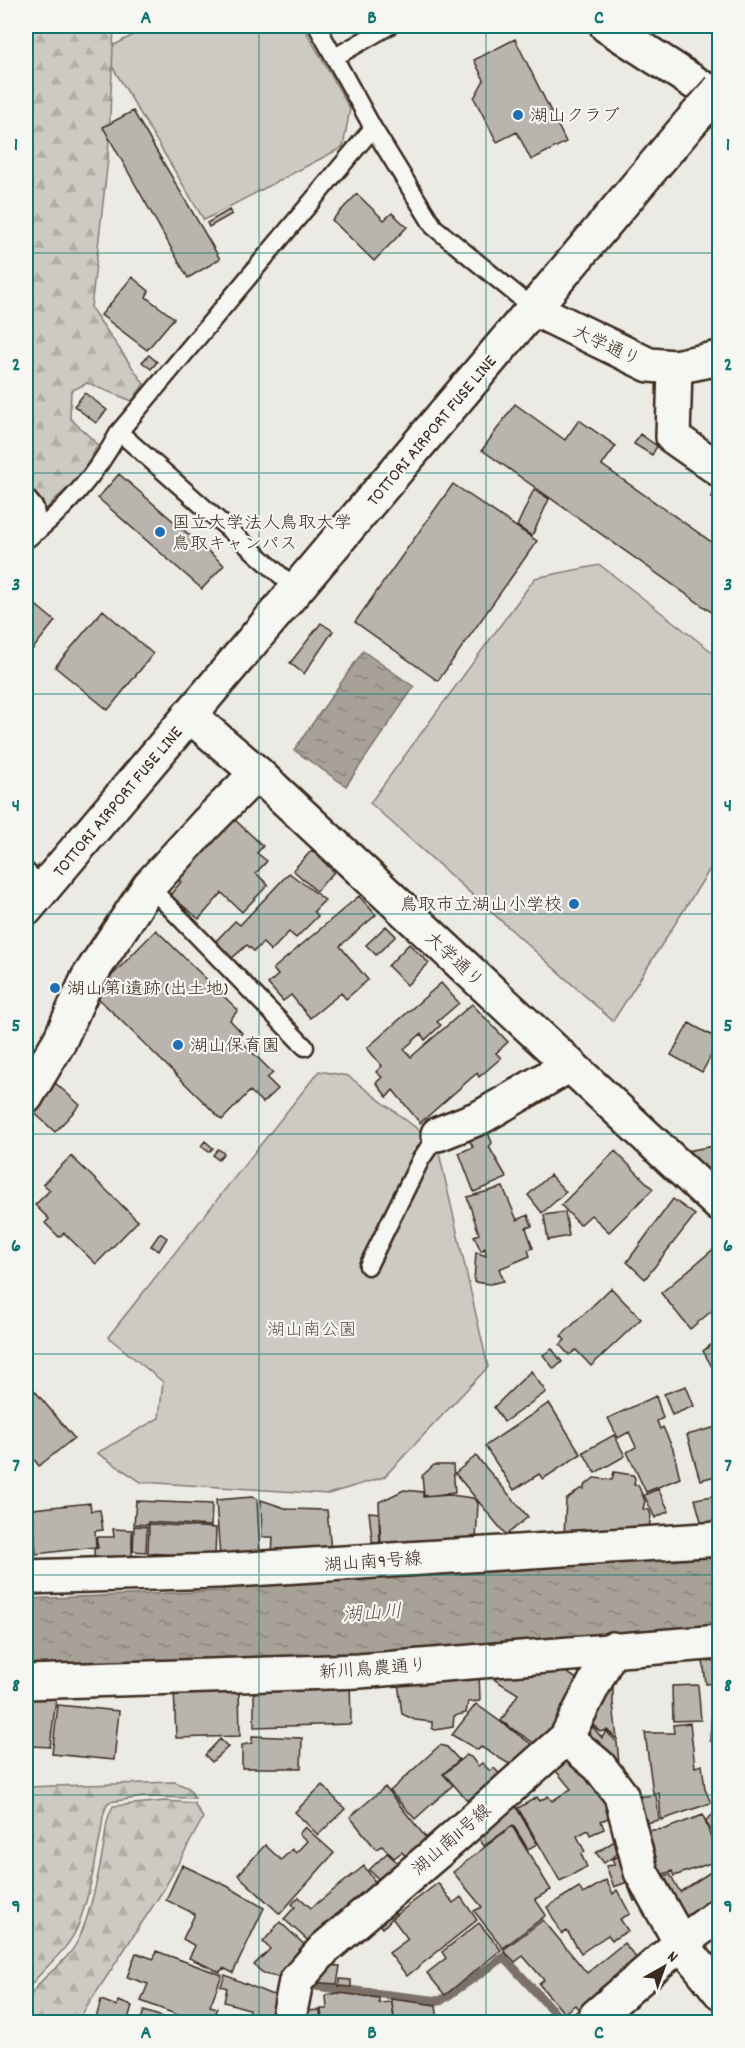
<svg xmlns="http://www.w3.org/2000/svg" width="745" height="2048" font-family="Dekko,'Klee One',sans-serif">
<defs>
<pattern id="forest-firs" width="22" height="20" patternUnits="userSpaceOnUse" patternTransform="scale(1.5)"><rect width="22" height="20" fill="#cdcac4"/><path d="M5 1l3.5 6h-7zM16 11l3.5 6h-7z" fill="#b1aea8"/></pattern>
<pattern id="water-ripples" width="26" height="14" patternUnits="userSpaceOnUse" patternTransform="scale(1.5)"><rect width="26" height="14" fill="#a8a198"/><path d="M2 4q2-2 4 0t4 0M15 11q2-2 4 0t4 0" fill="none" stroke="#8a837b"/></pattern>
</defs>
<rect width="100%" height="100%" fill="#ebeae5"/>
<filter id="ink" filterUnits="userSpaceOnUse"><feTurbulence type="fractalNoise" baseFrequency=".0167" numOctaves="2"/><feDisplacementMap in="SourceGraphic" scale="12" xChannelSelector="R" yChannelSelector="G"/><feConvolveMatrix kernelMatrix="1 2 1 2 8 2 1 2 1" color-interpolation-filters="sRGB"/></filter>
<g filter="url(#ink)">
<path fill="#cdcac4" stroke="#847a71" stroke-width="1.5" d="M150 26H303L350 109 343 147 204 220 103 51Z
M600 565 720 658 719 855 613 1021 370 803 535 578Z
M319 1071 348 1076 437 1144 488 1367 384 1477 328 1494 141 1482 97 1453 159 1418 163 1382 108 1337Z"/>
<path fill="url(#forest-firs)" stroke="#847a71" stroke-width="1.5" d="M26 26H114L108 159 91 308 144 384 132 401 87 383 71 391 70 418 98 445 78 480 54 500 38 519 26 525Z
M175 1782 189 1788 195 1798 144 1797 109 1802C101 1814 103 1824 100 1837 95 1866 89 1896 79 1923 69 1952 42 1967 26 1992V1787Z
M165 1801 194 1803 203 1818 164 1889 77 2022H26C25 1978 57 1977 76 1944 89 1921 98 1877 103 1850 106 1835 105 1820 113 1806Z"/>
<path fill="url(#water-ripples)" stroke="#7c7167" stroke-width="1.5" d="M363 651 414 687 346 786 294 750Z
M719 1547V1630L415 1656 26 1670V1599L223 1591 224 1580Z"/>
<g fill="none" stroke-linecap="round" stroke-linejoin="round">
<path stroke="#7c7167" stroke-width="9" d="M306 1985 440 2001 504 1957 563 2022"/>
</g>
<path fill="#bab4ae" stroke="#3b2a1e" stroke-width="1.5" d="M515 39 566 142 531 160 517 132 497 142 474 98 484 80 474 60Z
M133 111 220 259 188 278 103 127Z
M357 194 384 220 392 213 407 227 374 261 332 220Z
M229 210 232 214 209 227 207 223Z
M132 277 149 291 146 297 174 318 147 350 101 315Z
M149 355 157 362 151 369 142 362Z
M85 393 107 410 96 423 74 406Z
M515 404 565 440 579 420 616 446 602 465 720 548V618L482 450Z
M640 434 657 446 652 455 634 444Z
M119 474 224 565 202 589 98 498Z
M453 484 537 541 438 681 355 622Z
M534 489 549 499 532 536 517 526Z
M717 489 720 491V502L711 497Z
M26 597 55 621 32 650 26 645Z
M103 610 153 654 108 710 55 667Z
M321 623 333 631 304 674 290 663Z
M234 819 263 846 257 853 267 861 256 873 268 885 242 912 222 893 199 919 170 895 181 882 178 880Z
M312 850 334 872 316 891 293 870Z
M289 873 325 900 314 911 318 916 296 938 289 932 271 951 263 943 254 951 247 945 232 958 215 942 235 921 240 925Z
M359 896 376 915 340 946 368 980 346 999 341 993 310 1018 291 995 283 1001 268 984 278 975 273 969Z
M386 926 396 936 376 955 366 945Z
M156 930 238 1010 230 1020 242 1033 238 1038 273 1073 267 1078 278 1089 263 1103 250 1091 222 1120 94 994Z
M409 944 429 963 407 985 388 966Z
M441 983 459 1003 437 1022 441 1025 425 1040 421 1034 404 1049 411 1057 472 1004 508 1042 496 1053 501 1058 479 1077 477 1073 420 1123 393 1090 387 1097 376 1083 382 1077 376 1072 382 1066 367 1048Z
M689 1023 720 1040 702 1072 671 1055Z
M54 1082 80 1105 55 1132 29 1108Z
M487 1130 492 1143 489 1147 507 1178 474 1192 459 1153 473 1147 468 1138Z
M205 1141 213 1148 209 1152 201 1146Z
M720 1145V1179L686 1151Z
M218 1149 224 1153 218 1160 213 1155Z
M615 1151 653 1189 609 1232 591 1215 580 1225 561 1205Z
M71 1156 138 1221 96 1264 64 1233 59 1237 45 1223 49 1219 35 1205 50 1190 43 1184Z
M550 1175 566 1192 542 1213 528 1195Z
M503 1187 517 1220 528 1215 532 1226 526 1228 533 1248 528 1250 530 1256 499 1269 504 1281 490 1284 474 1282 476 1252 486 1256 485 1248 481 1251 474 1236 479 1234 467 1197Z
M673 1199 695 1215 645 1279 627 1262Z
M565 1212 569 1236 548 1240 544 1215Z
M160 1233 167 1238 159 1251 151 1246Z
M716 1247 720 1250V1304L690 1329 661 1293Z
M611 1288 641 1319 591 1366 576 1350 569 1355 560 1345 565 1340 561 1336Z
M720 1338V1381L703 1351Z
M552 1349 562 1362 554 1369 543 1355Z
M531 1371 546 1392 504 1422 494 1407Z
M29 1384 74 1438 39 1466 26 1449V1387Z
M686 1386 694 1406 672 1415 664 1394Z
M656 1396 663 1418 657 1421 660 1429 663 1427 673 1449 680 1478 646 1492 627 1452 636 1447 629 1432 618 1438 608 1418Z
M549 1403 581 1454 543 1479 539 1474 514 1490 485 1446Z
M720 1426V1475L700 1480 687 1435Z
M614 1435 625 1456 595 1473 583 1452Z
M476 1456 528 1517 506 1535 455 1473Z
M434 1465H453L455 1493 424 1496 422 1476Z
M614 1472 633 1475 635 1478 634 1485H638L645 1501 643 1509 649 1510 651 1515 648 1534 589 1531V1536L564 1535 566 1500 580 1489H584V1486L594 1478 612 1480Z
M658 1489 669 1511 655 1518 644 1495Z
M404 1490 423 1492V1497L450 1495 473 1498 478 1503 476 1541H407L406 1549 381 1547 379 1502Z
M719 1495 720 1530 704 1532 695 1499Z
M252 1497 257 1499 260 1555 220 1558 216 1500Z
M261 1500 288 1509 327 1510 331 1550 272 1555 273 1537H262Z
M136 1501 212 1504 211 1526 148 1522V1525L134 1524Z
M90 1503 91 1511 100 1510 103 1530 95 1531 96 1547 36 1554 33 1509Z
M369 1512 379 1513 380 1547H373Z
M30 1518 36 1566 26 1567V1519Z
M149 1524 216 1528 215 1557 148 1553Z
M134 1526 147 1527 146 1552 133 1551Z
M113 1529 132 1530V1562H113V1557H94V1549L98 1548 96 1537H114Z
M720 1652V1683L706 1684 702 1653Z
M548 1661 587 1685 543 1749 501 1721 518 1694 495 1680 502 1666Z
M479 1672 480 1701 468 1702 466 1713 454 1716 453 1727 435 1730 432 1728V1722L415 1720 402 1714 397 1675Z
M613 1675V1703L617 1739 607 1730 600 1732 591 1723Z
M350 1679 351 1724 254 1727V1682Z
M698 1685 701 1720 673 1721 672 1686Z
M239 1687 240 1736 176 1738 174 1688Z
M30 1689 57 1691 50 1747 32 1746 31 1758H26V1704H29Z
M720 1690V1741H710L713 1691Z
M476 1704 538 1749 521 1771 481 1747 478 1750 452 1735Z
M58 1705 119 1711 114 1760 52 1754Z
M690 1723 695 1767 702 1765 705 1789 711 1803 661 1820 659 1793H653L645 1733H674L673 1725Z
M591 1725 602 1738 606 1731 617 1742 621 1785 577 1740Z
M252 1736 302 1738 301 1768H242V1745L252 1743Z
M220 1739 228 1747 212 1762 205 1755Z
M440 1745 447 1747 459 1760 443 1774 453 1785 415 1819 390 1791Z
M568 1751 616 1815 601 1821 604 1829 590 1835 588 1830 577 1836 585 1852 581 1854 587 1867 560 1881 518 1808 537 1797 540 1801 548 1796 552 1801 571 1789 552 1766Z
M466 1755 471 1757 478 1766 482 1763 490 1771 494 1768 507 1782 476 1810 444 1774Z
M322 1785 345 1809 318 1835 295 1812Z
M385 1787 431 1844 410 1862 402 1852 394 1858 382 1846 376 1849 350 1817Z
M656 1795 659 1820 637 1825 632 1797Z
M512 1800 537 1844 528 1849 513 1825 484 1846 475 1833Z
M720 1809V1844L705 1821Z
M703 1815 719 1860 674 1876 672 1871 651 1879 642 1831 665 1829Z
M512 1826 551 1890 535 1899 546 1915 503 1948 474 1911 482 1907 453 1872Z
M305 1827 334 1853 280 1914 238 1875 265 1845 281 1860 292 1849 296 1853 307 1841 299 1834Z
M619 1838 626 1848 604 1863 596 1853Z
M629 1852 638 1878 614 1887 606 1866 615 1865 612 1859Z
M387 1853 407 1871 388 1888 369 1870Z
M182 1865 227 1886 264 1908 233 1973 223 1968 220 1972 189 1958 195 1946 183 1939 195 1914 166 1900Z
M364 1866 383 1893 315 1947 284 1919 295 1907 292 1904 299 1897 311 1908Z
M720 1866V1905L692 1926 651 1882 670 1874 680 1892Z
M606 1880 613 1894 617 1890 630 1914 620 1919 628 1931 612 1940 608 1935 581 1953 567 1931 562 1934 547 1907 579 1887 583 1894Z
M638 1880 644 1897 634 1901 627 1884Z
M438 1883 453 1903 461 1897 477 1920 407 1976 389 1953 408 1939 392 1918Z
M387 1905 396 1914 383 1928 373 1916Z
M543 1920 587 1973 624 1943 643 1966 585 2017 575 2005 564 2013 539 1984 544 1980 523 1956 515 1962 503 1950Z
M280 1922 309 1949 286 1979 264 1974 254 1965 270 1949 263 1942Z
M479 1923 501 1950 445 1995 427 1973 446 1958 442 1952Z
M156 1951 222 1975 210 2006 217 2008 211 2022H196L141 2001 148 1984 127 1977 136 1953 154 1959Z
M321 1965 340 1966 337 1984 309 1982Z
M225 1975 270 1994 282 1995 281 2022H247L249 2009 224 2002 227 1988 221 1986Z
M340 1979 351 1980V1987L339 1986Z
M339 1993 379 1998V2003L392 2002 394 2022H322L321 2009H327L326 1995Z
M391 1999 436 2005 438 2022H395Z
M101 2000 117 2006 118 2001 132 2006 127 2022H95Z
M320 2010 321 2022H307L306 2011Z
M578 2010 589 2022 566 2021Z
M144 2011 178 2022H140Z
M720 2011V2022H707Z"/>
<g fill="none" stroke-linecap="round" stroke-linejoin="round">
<g stroke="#3b2a1e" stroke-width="21">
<path id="service" d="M317 26 373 128 434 227 534 309
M335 57 389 26
M26 497 35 508 38 531
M26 540C63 512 97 474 119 432
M296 589 119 432 373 128
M26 871 43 888
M149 886 305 1047
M368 1266 421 1159 438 1134"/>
</g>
<g stroke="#3b2a1e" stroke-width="38">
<path id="minor" d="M675 367 673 437 720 470
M26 1097 60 1040 88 978 149 886 206 824 257 773
M438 1134 481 1117 568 1066
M26 1577 218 1571 720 1539
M26 1682 359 1671 720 1642
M566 1738 599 1766 621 1795 641 1872 681 1943 720 1992
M596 2016 681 1943 720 1914
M288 2022 296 1981 324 1949 442 1848 566 1738 612 1649"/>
</g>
<g stroke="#3b2a1e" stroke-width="38">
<path id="tertiary" d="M607 26 720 99
M534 309 649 365 675 367 720 358
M189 715 257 773 720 1205"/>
</g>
<g stroke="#3b2a1e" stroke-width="38">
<path id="secondary" d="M26 909 690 123"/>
</g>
<use href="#service" stroke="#f6f6f2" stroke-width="16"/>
<use href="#minor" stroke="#f6f6f2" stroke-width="33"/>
<use href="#tertiary" stroke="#f6f6f2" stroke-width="33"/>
<use href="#secondary" stroke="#f6f6f2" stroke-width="33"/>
<g stroke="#3b2a1e" stroke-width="38" stroke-linecap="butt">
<path id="secondary-bridge" d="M690 123 720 89"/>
</g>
<use href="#secondary-bridge" stroke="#f6f6f2" stroke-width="33"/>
</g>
</g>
<path fill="none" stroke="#0f766e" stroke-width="1.5" stroke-opacity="0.55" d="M259 26V2022M486 26V2022M26 253H720M26 473H720M26 694H720M26 914H720M26 1134H720M26 1354H720M26 1575H720M26 1795H720"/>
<g fill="#1f6fb2" stroke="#f6f6f2" stroke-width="2">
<circle cx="518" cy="115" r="6"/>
<circle cx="160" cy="532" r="6"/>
<circle cx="574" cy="904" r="6"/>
<circle cx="55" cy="988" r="6"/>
<circle cx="178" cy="1045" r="6"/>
</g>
<g text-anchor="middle" stroke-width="4.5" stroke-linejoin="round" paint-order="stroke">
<g font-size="18" fill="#3b2a1e" stroke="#f6f6f2" text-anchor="start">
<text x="530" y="121">湖山クラブ</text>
<text x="172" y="528">国立大学法人鳥取大学<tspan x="172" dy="21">鳥取キャンパス</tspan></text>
<text x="562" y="910" text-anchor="end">鳥取市立湖山小学校</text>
<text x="67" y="994">湖山第1遺跡 (出土地)</text>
<text x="190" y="1051">湖山保育園</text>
</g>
<g font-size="18" fill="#3b2a1e" stroke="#f6f6f2">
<text transform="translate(607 345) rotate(25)" y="6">大学通り</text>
<text transform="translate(431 430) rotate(-50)" y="6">TOTTORI AIRPORT FUSE LINE</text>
<text transform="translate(117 801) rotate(-50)" y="6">TOTTORI AIRPORT FUSE LINE</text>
<text transform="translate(455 959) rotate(43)" y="6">大学通り</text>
<text transform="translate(373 1561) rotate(-4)" y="6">湖山南9号線</text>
<text transform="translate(373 1668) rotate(-4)" y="6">新川鳥農通り</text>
<text transform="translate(451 1839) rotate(-41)" y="6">湖山南11号線</text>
</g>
<g font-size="18" fill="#605248" stroke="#f6f6f2">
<text x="312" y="1335">湖山南公園</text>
</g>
<g font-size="20" font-style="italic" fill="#615449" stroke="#f6f6f2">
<text transform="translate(372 1612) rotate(-4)" y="7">湖山川</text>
</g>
</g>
<rect width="745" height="2048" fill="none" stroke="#f6f6f2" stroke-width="66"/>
<g transform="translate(664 1967) rotate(40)" stroke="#f6f6f2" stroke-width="4.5" paint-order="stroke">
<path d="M0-4.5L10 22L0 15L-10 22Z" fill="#3b2a1e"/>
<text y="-9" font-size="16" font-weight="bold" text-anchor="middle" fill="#3b2a1e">N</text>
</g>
<rect x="33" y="33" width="679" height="1982" fill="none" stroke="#0f766e" stroke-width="2"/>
<g font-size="20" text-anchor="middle" font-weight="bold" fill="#0f766e">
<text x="146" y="23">A</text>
<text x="372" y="23">B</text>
<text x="599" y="23">C</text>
<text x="16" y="150">1</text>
<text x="728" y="150">1</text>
<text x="16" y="370">2</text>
<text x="728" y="370">2</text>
<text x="16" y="590">3</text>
<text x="728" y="590">3</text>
<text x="16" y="811">4</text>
<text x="728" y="811">4</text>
<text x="16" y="1031">5</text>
<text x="728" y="1031">5</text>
<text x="16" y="1251">6</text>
<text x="728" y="1251">6</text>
<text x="16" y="1471">7</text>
<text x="728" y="1471">7</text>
<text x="16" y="1691">8</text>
<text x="728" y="1691">8</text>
<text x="16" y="1912">9</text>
<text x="728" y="1912">9</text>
<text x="146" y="2038">A</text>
<text x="372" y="2038">B</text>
<text x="599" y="2038">C</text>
</g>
</svg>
